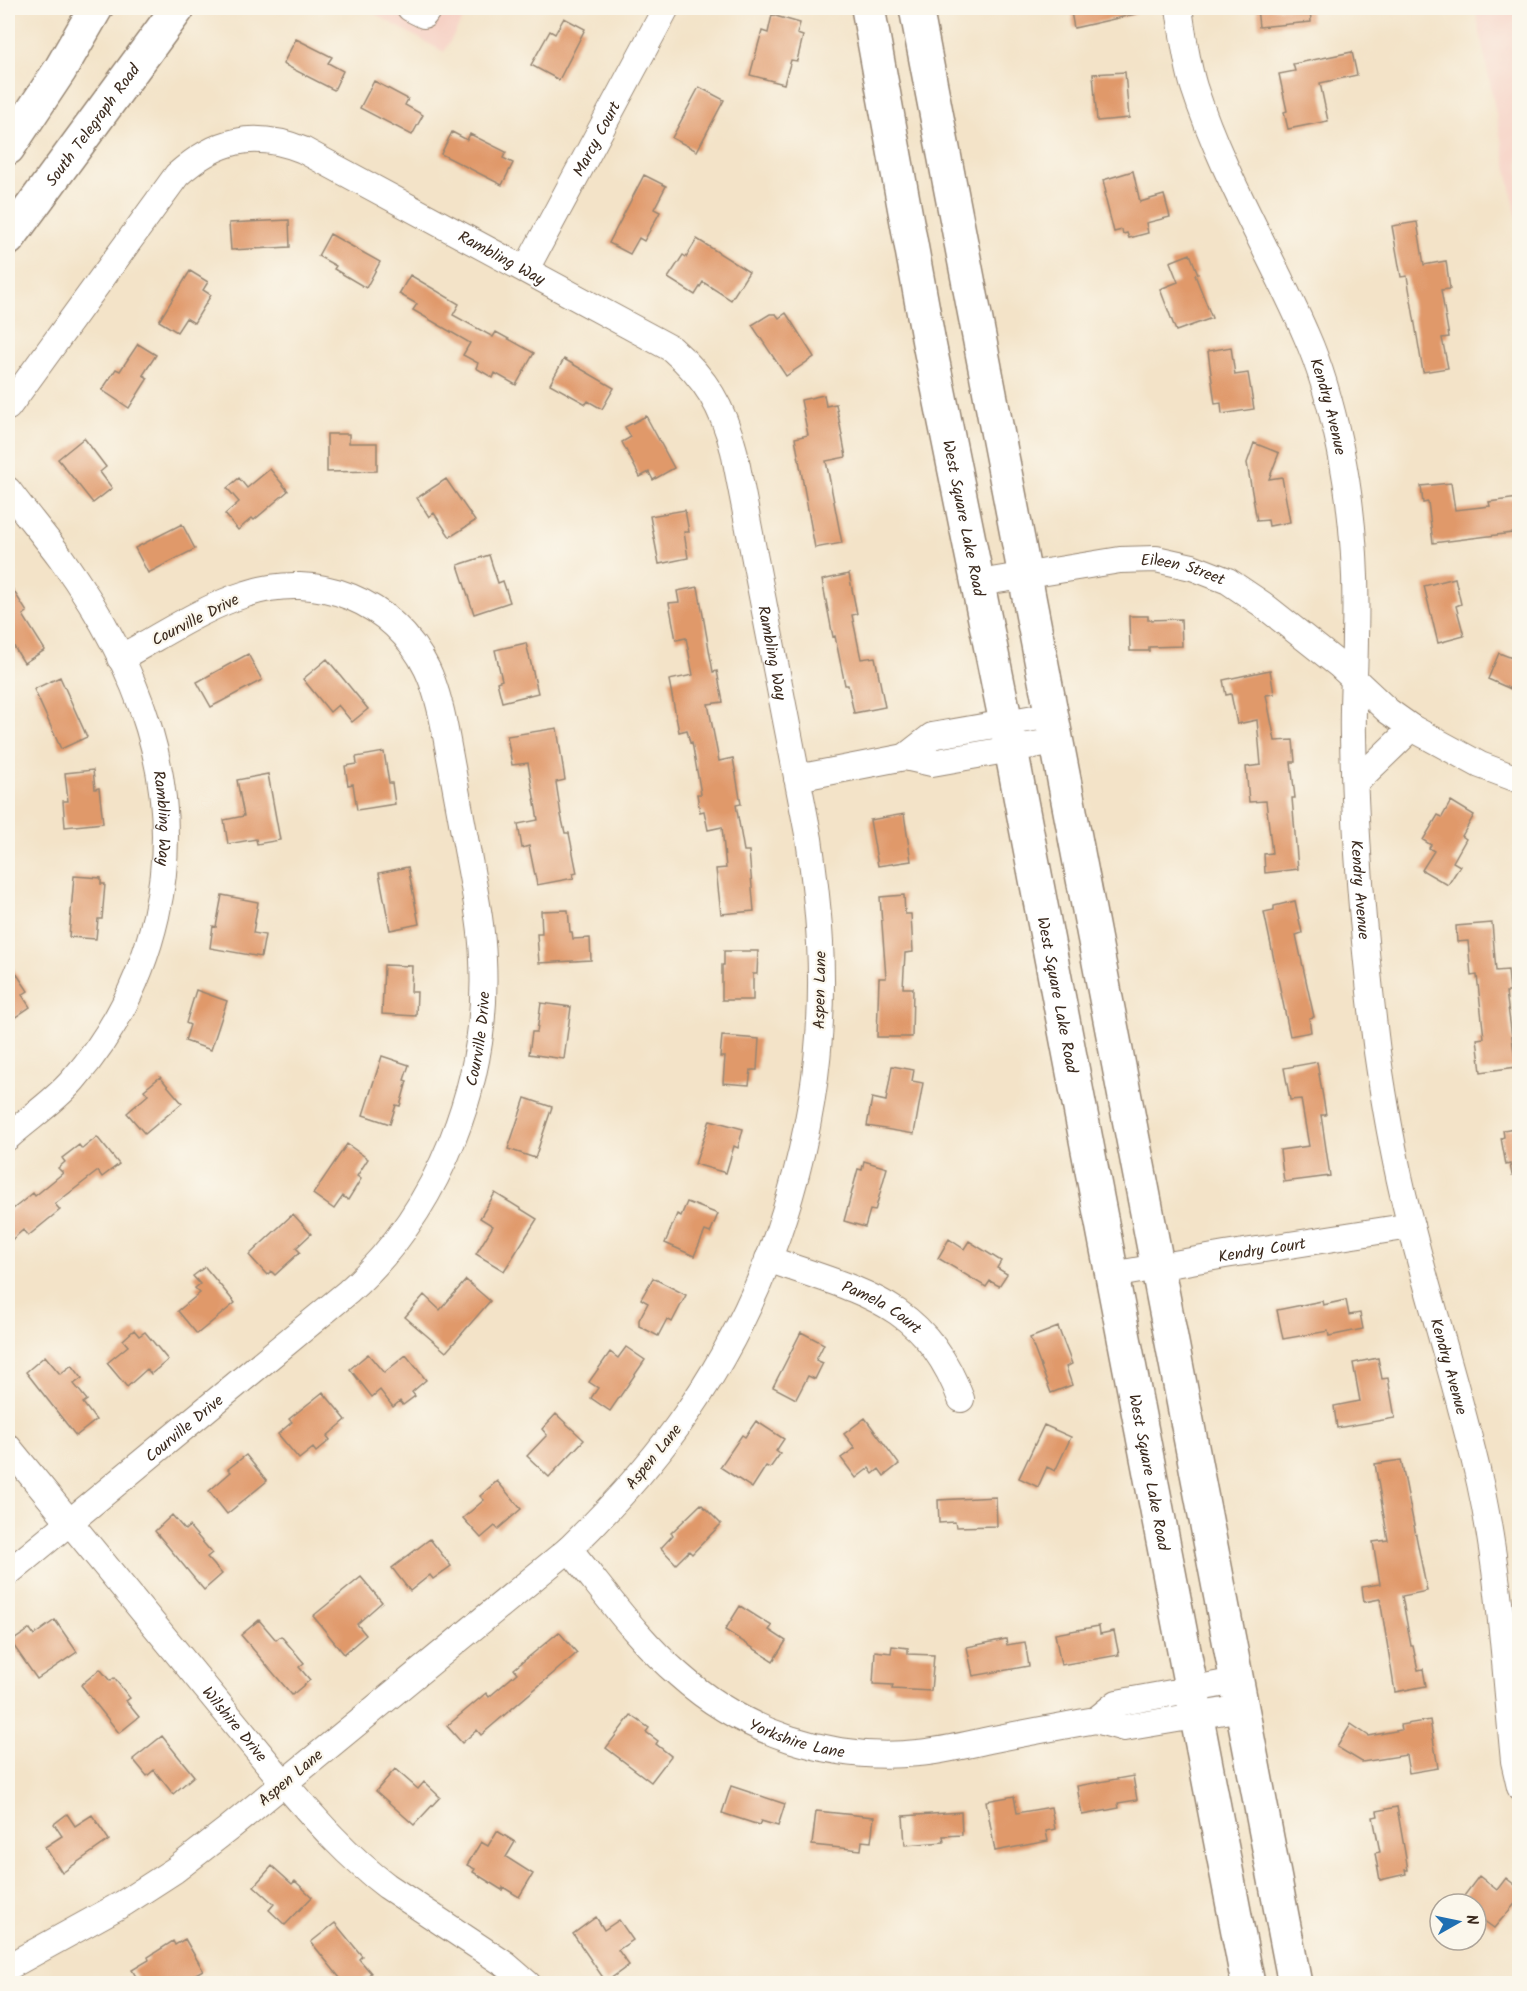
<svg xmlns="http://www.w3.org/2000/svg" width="1527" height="1991" font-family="Kalam,sans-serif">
<rect width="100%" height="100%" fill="#fbf7ec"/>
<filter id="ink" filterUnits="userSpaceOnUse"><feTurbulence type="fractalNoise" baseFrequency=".0167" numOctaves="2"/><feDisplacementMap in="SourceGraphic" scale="12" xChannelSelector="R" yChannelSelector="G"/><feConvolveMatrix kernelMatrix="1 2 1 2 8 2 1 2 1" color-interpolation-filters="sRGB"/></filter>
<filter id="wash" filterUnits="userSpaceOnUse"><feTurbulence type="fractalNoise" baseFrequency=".008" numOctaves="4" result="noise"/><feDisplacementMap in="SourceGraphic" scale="24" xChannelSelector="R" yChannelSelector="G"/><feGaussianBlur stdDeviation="1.35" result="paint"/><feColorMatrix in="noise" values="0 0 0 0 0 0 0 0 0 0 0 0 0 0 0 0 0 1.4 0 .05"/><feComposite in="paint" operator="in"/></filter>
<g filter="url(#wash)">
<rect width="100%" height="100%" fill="#f3e3c8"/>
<path fill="#f6d1c5" d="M364 8H469L444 52Z
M1475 8H1519V229Z"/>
<g id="blocks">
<path fill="#e0996b" d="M1091 8H1135L1136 14 1074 28 1071 12Z
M1257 8H1310L1311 22 1259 27Z
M772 15 800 23 797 34 803 36 797 61 791 60 784 84 750 75 762 31 768 33Z
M564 18 585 29 559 80 531 65 550 31 555 34Z
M296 39 332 57 328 63 343 71 334 90 283 64Z
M1352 52 1357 75 1320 83 1328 121 1288 129 1284 112 1287 111 1279 74 1295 71 1293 64Z
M1125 72 1129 118 1097 121 1093 74Z
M374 81 408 99 405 105 423 115 412 135 360 108Z
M699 87 724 100 697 151 672 138Z
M452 132 467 140 470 134 506 152 503 158 513 163 502 185 441 154Z
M1133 171 1140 202 1164 195 1170 217 1146 223 1148 233 1129 238 1127 233 1123 234 1122 230 1114 232 1104 193H1106L1103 180Z
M644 175 666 186 654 209 660 212 644 241 639 238 630 254 609 243Z
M289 220 290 247 231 250 229 223Z
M1417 222 1424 265 1446 261 1450 289 1441 290 1449 337 1442 338 1448 368 1423 372 1407 276 1401 277 1392 226Z
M330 234 380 262 366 288 334 269 336 266 318 256Z
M697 239 749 272 731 300 703 282 695 295 668 278 683 255 686 257Z
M1190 254 1198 274 1195 275 1212 318 1176 331 1160 289 1178 282 1170 262Z
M190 271 208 282 203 290 211 295 194 323 186 318 177 332 159 321Z
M410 275 459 304 453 315 493 337 496 332 534 353 516 385 495 373 493 378 476 368 478 363 463 355 470 343 413 310 417 304 399 294Z
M786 313 814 357 786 376 752 325 770 314H776L779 318Z
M138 344 156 355 143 375 148 378 129 408 102 390 116 369 120 371Z
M1231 347 1235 375 1248 373 1254 409 1222 414 1221 403 1215 404 1208 351Z
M564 359 614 388 602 409 588 401 586 404 550 384Z
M824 395 826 406 836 404 846 457 826 461 842 543 815 548 795 438 808 435 801 400Z
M646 416 674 468 653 480 649 472 640 477 622 442 631 437 625 427Z
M327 434H349V443H377V471L327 472Z
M84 438 106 467 100 472 112 488 93 503 58 459Z
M1254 443 1279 453 1269 479 1282 477 1290 522 1269 526 1268 520 1257 521 1247 463Z
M270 469 288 491 254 520 252 518 238 530 225 514 239 502 227 488 239 478 247 488Z
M446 479 475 521 450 537 434 513 429 517 417 498Z
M1451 483 1455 510 1490 506 1489 502 1518 498 1520 532 1433 543 1428 502 1423 503 1421 486Z
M685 510 689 532H684L688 558 659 564 650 516Z
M182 524 195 549 148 573 135 548Z
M489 555 498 583 503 581 510 602 474 614 458 565Z
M849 574 857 614 852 615 861 659 875 657 885 707 854 713 848 685H845L835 636 833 637 822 580Z
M1455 578 1461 604 1456 606 1464 636 1438 643 1424 586Z
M8 582 27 612 23 615 45 650 24 663 8 637Z
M698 587 713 672 717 671 723 702 708 704 719 761 733 758 741 804 736 805 744 851H749L754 911 721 914 716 869 726 868 722 827 708 830 704 811 700 812 697 794H701L692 742 690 743 687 730 679 732 669 680 693 675 686 638 676 640 669 603 679 602 677 591Z
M1129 616H1148V620L1181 619 1182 646 1149 647V651H1130Z
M526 643 538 693 502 702 497 682 502 680 495 650Z
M1499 653 1520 661V693L1488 679Z
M248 654 262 680 211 707 197 682Z
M327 659 368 709 352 722 338 705 330 712 303 679Z
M1270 670 1274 694 1266 695 1275 741 1293 740 1295 762H1291L1295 798H1292L1298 869 1265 873 1264 854 1272 853 1266 801 1249 802 1246 767 1261 765 1257 720 1237 724 1231 694 1226 695 1223 680Z
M60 677 87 737 61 749 34 689Z
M557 728 565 780 556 782 561 815 565 833H569L577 873 573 874 574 878 537 885 529 846 522 848 518 824 538 820 528 763 512 765 507 736Z
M384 752 389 783H392L395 804 357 810 353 784 348 785 345 766 357 764 356 757Z
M93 770 95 789 99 788 103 823 65 827 63 801H68L65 773Z
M268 774 280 840 257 844 256 839 228 844 224 820 244 816 237 780Z
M1451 801 1474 815 1462 836 1466 839 1453 862 1460 866 1448 885 1422 870 1434 851 1429 848 1431 845 1423 840 1438 815 1442 817Z
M904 814 911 861 878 866 870 820Z
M408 867 419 924 390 930 379 873Z
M74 876 101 878V884H105L102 919H98L96 939 69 937Z
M222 895 258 902 253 933 265 935 261 957 210 948 213 926 216 927Z
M904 895 905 914H911L913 952 905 953 903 988H913L912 1037H877L879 978H886L880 897Z
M1295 901 1302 933 1296 935 1314 1017 1309 1018 1311 1032 1290 1036 1264 912 1274 910V906Z
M568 910 570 932H572L573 939 590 938 591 960 539 963 537 934H542L541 911Z
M1492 923 1496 971 1508 970 1510 992H1506L1516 1067 1481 1072 1477 1039 1484 1038 1477 975 1471 976 1468 941 1457 942 1456 926Z
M724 951H758L757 974H753V1000H722V965H724Z
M8 961 28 991 22 995 30 1007 8 1022Z
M384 965 412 966 411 992H417L416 1016 382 1014Z
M196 990 227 1001 211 1050 185 1041 190 1025 186 1023Z
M541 1003 571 1007 564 1059 529 1054 532 1032H537Z
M722 1036 759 1039 757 1070H751L749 1085 723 1083 725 1057H720Z
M382 1056 409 1065 404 1080 407 1081 400 1106 396 1105 390 1124 363 1115Z
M1317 1062 1326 1115H1321L1330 1176 1284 1182 1280 1150 1309 1146 1301 1099 1290 1100 1284 1068Z
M892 1066 914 1070 912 1081 923 1083 914 1134 867 1126 872 1098 886 1101Z
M160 1077 182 1103 145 1134 127 1113 148 1095 144 1090Z
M525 1098 552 1107 535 1158 508 1149Z
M710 1120 743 1129 738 1148 734 1146 726 1173 695 1164Z
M1520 1127V1174L1512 1175 1510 1164 1506 1165 1501 1138 1504 1137 1503 1130Z
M97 1137 119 1164 102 1177 98 1171 55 1204 60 1210 28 1236 23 1230 8 1243V1213L33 1193 35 1196 63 1173 58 1168 65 1162 62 1158 79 1145 82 1149Z
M347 1144 368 1159 357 1176 361 1179 348 1200 343 1196 334 1209 313 1194Z
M864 1161 887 1168 875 1211 870 1210 865 1227 844 1221 858 1169 862 1170Z
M495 1193 537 1219 504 1271 476 1254 493 1226 480 1218Z
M687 1202 718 1214 710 1233 705 1231 694 1256 665 1243 677 1214 681 1216Z
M293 1214 311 1234 296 1248 300 1252 275 1275 271 1271 267 1275 249 1255Z
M949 1239 964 1249 969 1241 1001 1261 997 1268 1007 1274 999 1286 990 1281 986 1287 938 1258Z
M205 1267 235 1303 197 1334 178 1311 200 1293 195 1288 200 1284 193 1276Z
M653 1278 686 1295 672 1322 667 1319 658 1336 639 1326V1320L648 1303 641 1299Z
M466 1280 490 1301 446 1352 405 1317 424 1295 440 1310Z
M1346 1300 1349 1315 1360 1313 1363 1329 1329 1336 1328 1331 1283 1339 1277 1310 1322 1301 1323 1305Z
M1058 1327 1072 1364 1066 1367 1072 1385 1051 1393 1030 1338Z
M134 1330 139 1336 145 1332 168 1360 151 1374 147 1369 127 1387 107 1363 128 1346 123 1340Z
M801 1332 824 1344 816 1360 823 1363 815 1379 808 1376 796 1399 773 1387Z
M626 1347 645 1360 610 1411 591 1398 598 1388 589 1382 610 1352 618 1358Z
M368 1354 384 1373 406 1355 426 1380 412 1392 415 1396 403 1405 400 1401 393 1407 380 1390 372 1397 350 1369Z
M45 1356 60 1374 72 1365 82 1378 74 1384 87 1400 83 1403 96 1420 76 1436 26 1372Z
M1378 1358 1382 1379 1388 1378 1395 1418 1337 1428 1334 1406 1360 1401 1353 1363Z
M323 1392 346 1420 327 1436 330 1440 316 1452 313 1448 299 1459 278 1434 292 1422 289 1419Z
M556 1414 584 1440 549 1477 527 1456 547 1435 542 1429Z
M865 1418 899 1464 884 1476 879 1469 873 1474 869 1468 856 1478 841 1458 855 1448 844 1434Z
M756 1421 784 1439 776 1451 780 1454 770 1468 766 1466 752 1488 720 1467 742 1435 745 1437Z
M1044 1425 1071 1437 1055 1471 1047 1467 1038 1487 1019 1478Z
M246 1455 267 1481 227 1514 209 1491 231 1472 228 1469Z
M1401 1460 1427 1591 1402 1596 1411 1646H1413L1418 1670 1423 1669 1426 1686 1395 1692 1380 1599 1364 1602 1362 1587 1380 1584 1373 1542 1388 1540 1375 1464Z
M497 1481 521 1509 498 1529 495 1526 481 1538 463 1518 484 1500 480 1496Z
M996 1497 997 1526 956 1527 955 1522 939 1523 938 1500Z
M701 1504 721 1524 692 1554 689 1551 676 1564 661 1548 673 1535 671 1533Z
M172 1515 185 1530 189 1526 212 1553 207 1557 222 1574 204 1590 155 1531Z
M430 1539 451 1566 433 1579 430 1575 410 1591 392 1568Z
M361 1577 382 1602 357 1624 366 1635 344 1654 313 1616Z
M740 1606 772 1626 769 1630 786 1641 773 1661 725 1630Z
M55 1620 77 1652 37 1679 11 1642 30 1629 34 1635Z
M259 1620 276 1640 281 1636 304 1663 299 1667 310 1680 292 1695 241 1635Z
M1099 1626 1100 1634 1114 1631 1119 1655 1061 1665 1055 1634Z
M559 1632 577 1653 481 1735 477 1730 462 1743 447 1726 486 1693 489 1697 517 1673 514 1669Z
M1006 1639 1007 1645 1025 1642 1029 1666 973 1676 967 1647Z
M892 1646 908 1648V1654L934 1655 931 1691 892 1689 893 1685 873 1684 875 1651 891 1653Z
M100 1669 110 1681 114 1678 130 1698 126 1701 139 1717 119 1733 81 1685Z
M631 1715 649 1728 646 1732 658 1741 656 1744 671 1756 651 1782 606 1748Z
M1430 1720 1438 1768 1409 1773 1406 1755 1362 1762 1337 1747 1351 1724 1369 1736 1401 1730 1400 1725Z
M162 1736 194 1776 173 1794 154 1770 147 1776 133 1759Z
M395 1769 418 1789 424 1782 440 1797 414 1825 376 1791Z
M1133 1776 1137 1800 1118 1803 1119 1808 1082 1815 1077 1786Z
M731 1786 785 1804 778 1826 761 1821 759 1825 722 1813Z
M1014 1796 1017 1813 1051 1807 1055 1829 1046 1831 1048 1841 995 1851 986 1801Z
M1397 1807 1408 1870H1405L1406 1874 1380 1880 1375 1853 1380 1852 1373 1817 1378 1816 1377 1811Z
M816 1811 874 1817 871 1842 862 1841 861 1850 812 1845Z
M961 1812 962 1835 943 1836 944 1842 905 1845 903 1816Z
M67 1814 75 1826 92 1815 109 1840 62 1873 45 1847 62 1836 54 1824Z
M497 1831 515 1842 506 1857 533 1874 519 1897 503 1887 502 1890 473 1872 475 1869 467 1865 481 1842 488 1846Z
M272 1866 292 1884 295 1881 312 1897 285 1925 269 1910 274 1904 254 1886Z
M1479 1876 1497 1890 1506 1878 1520 1889V1898L1494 1928 1476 1915V1904H1458Z
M596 1917 604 1930 619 1920 633 1940 618 1950 629 1965 606 1982 573 1934Z
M335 1923 362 1956 359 1959 371 1973 358 1983H344L311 1942Z
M185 1939 203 1970 194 1975 199 1983H140L132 1970 149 1960 148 1957 173 1941 175 1945Z"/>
</g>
</g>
<g filter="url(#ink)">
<use href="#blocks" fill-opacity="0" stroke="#978673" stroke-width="1.5"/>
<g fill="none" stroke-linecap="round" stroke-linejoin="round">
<g stroke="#978673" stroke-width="28">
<g id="minor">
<path d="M410 8 424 15 429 8"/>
<path id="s1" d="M1179 8C1183 34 1186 61 1194 87 1222 174 1270 252 1306 335 1322 371 1332 409 1340 447 1353 509 1357 573 1355 636 1355 669 1352 703 1353 736 1355 841 1364 947 1377 1052 1384 1100 1392 1147 1403 1194 1426 1291 1458 1386 1480 1483 1500 1574 1505 1669 1514 1761L1520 1787"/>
<path id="s2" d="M526 269 666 8"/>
<path id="s3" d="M8 407 177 175C216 140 253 130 303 150L672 349C706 379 723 407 734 451L809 839C814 874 818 908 820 943 829 1112 778 1289 677 1427 645 1471 608 1511 569 1549L228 1829 175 1870 124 1903 8 1967"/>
<path id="s4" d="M8 490C25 513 44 535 61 558 138 666 186 783 156 916 142 977 114 1033 73 1080 54 1102 29 1118 8 1137"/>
<path id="s5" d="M979 583 1120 560 1156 559 1192 567 1228 581 1262 604 1339 665 1388 711 1412 728 1480 765 1520 780"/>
<path d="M905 757 932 736 1051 715"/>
<path d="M797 778 905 757 932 763 1056 741"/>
<path d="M1355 783 1412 728"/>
<path id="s6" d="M768 1259C857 1291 925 1300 961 1399"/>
<path id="s7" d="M1112 1275 1225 1255 1411 1226"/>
<path id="s8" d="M8 1447 284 1783C316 1820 347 1856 387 1886L506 1965 528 1984"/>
<path id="s9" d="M569 1549C604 1591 637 1639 679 1675 744 1733 831 1762 918 1753 942 1751 966 1745 989 1740 1025 1733 1061 1726 1096 1720L1124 1728 1242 1708"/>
<path id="s10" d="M8 1573 348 1292C440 1210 489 1081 483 960 482 926 475 893 469 860 461 817 453 773 445 730 441 709 436 688 427 669 394 601 317 570 246 594 204 607 159 637 120 658"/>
<path d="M1096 1720 1117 1703 1237 1681"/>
</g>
</g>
<g stroke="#978673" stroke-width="36">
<g id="highway">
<path id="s11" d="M868 8 929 343 1006 723 1248 1984"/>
<path d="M916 8 1295 1984"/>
<path d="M8 148 60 70 96 8"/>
<path id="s12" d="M8 239 178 8"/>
</g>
</g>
<use href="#minor" stroke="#fff" stroke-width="26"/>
<use href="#highway" stroke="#fff" stroke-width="33"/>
</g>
</g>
<g text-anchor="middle" stroke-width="4.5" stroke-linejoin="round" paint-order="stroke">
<g font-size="16" fill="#3b2a1e" stroke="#fbf7ec">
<text dy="6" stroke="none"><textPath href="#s12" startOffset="142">South Telegraph Road</textPath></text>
<text dy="6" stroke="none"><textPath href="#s2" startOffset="148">Marcy Court</textPath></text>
<text dy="6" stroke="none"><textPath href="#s3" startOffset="650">Rambling Way</textPath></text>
<text dy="6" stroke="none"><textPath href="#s1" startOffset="428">Kendry Avenue</textPath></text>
<text dy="6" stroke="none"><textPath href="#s11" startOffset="519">West Square Lake Road</textPath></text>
<text dy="6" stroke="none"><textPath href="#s5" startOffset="207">Eileen Street</textPath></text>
<text transform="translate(195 619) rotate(-27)" y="6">Courville Drive</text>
<text dy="6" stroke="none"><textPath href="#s3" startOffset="1170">Rambling Way</textPath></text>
<text dy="6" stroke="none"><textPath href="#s4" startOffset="370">Rambling Way</textPath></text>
<text dy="6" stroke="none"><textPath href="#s1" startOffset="914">Kendry Avenue</textPath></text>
<text transform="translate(819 990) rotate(-89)" y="6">Aspen Lane</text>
<text dy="6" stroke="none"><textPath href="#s11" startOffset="1005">West Square Lake Road</textPath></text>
<text dy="6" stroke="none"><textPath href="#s10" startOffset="732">Courville Drive</textPath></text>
<text dy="6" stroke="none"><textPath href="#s7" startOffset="152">Kendry Court</textPath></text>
<text dy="6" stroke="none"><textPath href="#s6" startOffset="124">Pamela Court</textPath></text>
<text dy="6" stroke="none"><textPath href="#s1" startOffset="1400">Kendry Avenue</textPath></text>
<text dy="6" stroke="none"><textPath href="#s10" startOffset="228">Courville Drive</textPath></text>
<text transform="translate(653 1456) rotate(-51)" y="6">Aspen Lane</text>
<text dy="6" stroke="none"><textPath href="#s11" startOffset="1491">West Square Lake Road</textPath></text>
<text dy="6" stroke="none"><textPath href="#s8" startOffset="358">Wilshire Drive</textPath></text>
<text dy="6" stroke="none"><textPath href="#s9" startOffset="303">Yorkshire Lane</textPath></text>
<text transform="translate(290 1777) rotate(-40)" y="6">Aspen Lane</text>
</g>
</g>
<rect width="1527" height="1991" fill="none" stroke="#fbf7ec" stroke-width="30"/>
<g transform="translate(1458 1922) rotate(81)"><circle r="28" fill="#fbf7ec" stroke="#aea59a" stroke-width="1.5"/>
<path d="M0-4.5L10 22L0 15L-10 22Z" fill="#1f6fb2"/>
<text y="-9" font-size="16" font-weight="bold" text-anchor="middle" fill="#3b2a1e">N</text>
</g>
</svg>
